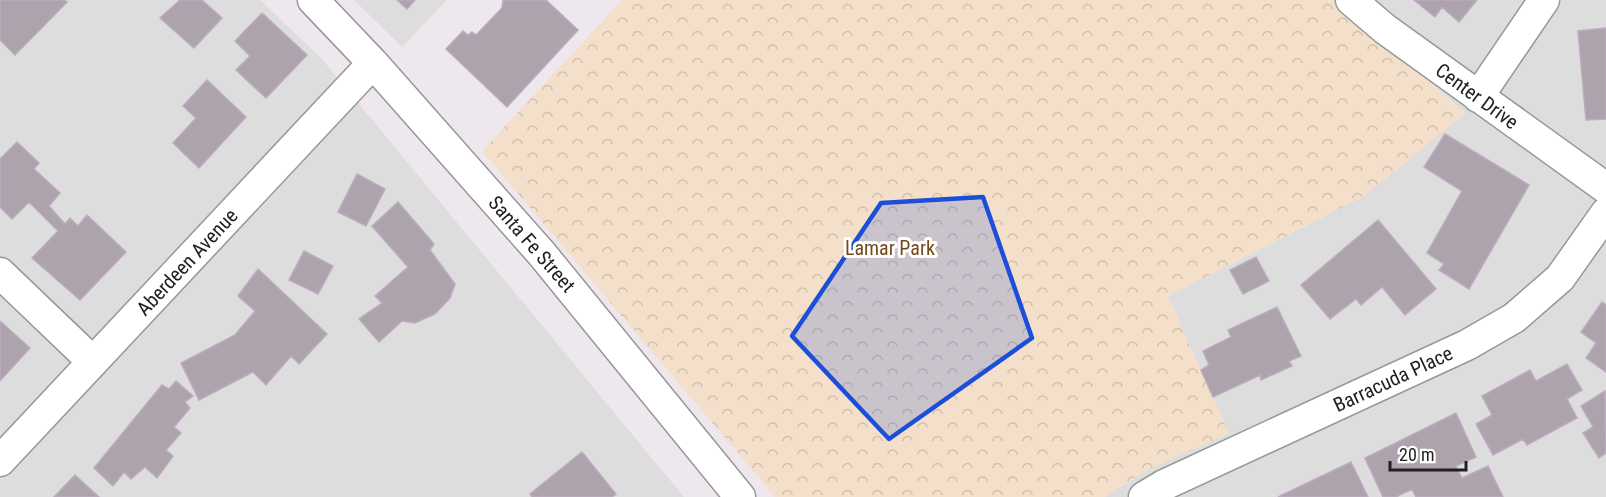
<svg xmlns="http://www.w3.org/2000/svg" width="1606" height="497" font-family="'Roboto Condensed',sans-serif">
<defs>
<pattern id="park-crowns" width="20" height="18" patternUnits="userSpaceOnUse" patternTransform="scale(1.5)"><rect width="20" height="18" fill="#f4e0ca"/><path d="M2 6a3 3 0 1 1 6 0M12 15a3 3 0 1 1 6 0" fill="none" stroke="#d1c0ad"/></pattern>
</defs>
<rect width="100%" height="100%" fill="#efe7ee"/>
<path fill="#ddddde" d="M0 0H260L321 58 684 497H0Z
M354 0H447L402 47Z
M1337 0H1606V497H1105L1147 470 1228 433 1168 296 1362 197 1465 113Z"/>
<path fill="url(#park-crowns)" d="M622 0H1337L1465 114 1362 197 1168 296 1229 433 1147 470 1105 497H775L482 151Z"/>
<path fill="#aca3ad" stroke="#bdabbf" stroke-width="1.5" d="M0 0H64L67 2 15 55 0 40Z
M180 0H202L222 18 194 48 160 18Z
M397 0H415L407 9Z
M503 0H546L578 30 507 107 446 49 463 31 468 35 472 32 476 35 502 8Z
M1414 0H1477L1459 22 1442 7 1435 17Z
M262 13 307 55 266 98 236 70 250 56 235 41Z
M1606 28V119L1586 120 1578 31Z
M207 80 246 117 199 168 173 143 196 118 183 106Z
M1445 134 1529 185 1469 289 1439 270 1444 264 1427 253 1462 191 1424 167Z
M17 142 39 163 34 169 60 193 49 206 65 224 70 218 78 226 87 215 126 252 80 300 32 258 58 231 29 202 12 219 0 207V159Z
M357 174 385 189 366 226 338 212Z
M398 202 434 244 430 250 455 284 450 298 435 314 415 323 402 321 379 342 359 319 382 303 375 296 408 267 372 226Z
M1378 220 1436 289 1405 315 1382 287 1361 305 1356 299 1330 319 1301 285Z
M304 251 333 266 318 294 289 280Z
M1256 257 1269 281 1243 294 1230 270Z
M258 269 327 334 299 364 291 356 266 385 253 372 199 400 181 363 235 335 255 311 238 296Z
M1602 302 1606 305V372L1586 358 1596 343 1581 332Z
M1277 307 1301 356 1289 361 1292 366 1261 380 1260 375 1213 397 1201 370 1209 365 1203 351 1231 337 1228 330Z
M0 321 30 348 0 381Z
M1567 364 1582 390 1567 399 1577 418 1527 445 1523 439 1493 455 1476 424 1492 415 1482 396 1530 370 1536 381Z
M176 381 193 396 185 402 190 408 174 427 181 433 166 450 173 456 157 478 145 467 131 479 124 472 113 486 94 468 162 385 169 389Z
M1605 391 1606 453 1599 458 1583 433 1593 427 1581 406Z
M1456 413 1476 457 1456 466 1462 478 1488 466 1503 497H1416L1412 489 1396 497H1383L1365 458Z
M582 452 616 494 612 497H532L530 494Z
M1351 462 1368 497H1278Z
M75 475 99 497H54Z"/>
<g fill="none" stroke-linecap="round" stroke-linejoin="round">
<g stroke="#979797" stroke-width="33">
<path id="minor" d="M313 0 373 63 542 254 740 497
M1351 0 1385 29 1606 188
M1478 97 1544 0
M0 273 93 362
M0 461 373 63
M1144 497 1164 485 1467 345 1514 318 1560 278 1606 213"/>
</g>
<use href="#minor" stroke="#fff" stroke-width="30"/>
</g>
<path fill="#1d4ed8" fill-opacity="0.2" stroke="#1d4ed8" stroke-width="4.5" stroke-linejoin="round" d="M983 197 1032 338 889 439 792 336 881 203Z"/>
<g text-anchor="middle" stroke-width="6" stroke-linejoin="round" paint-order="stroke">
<g font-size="20" fill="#202020" stroke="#fff">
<text transform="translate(1477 96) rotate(36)" y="7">Center Drive</text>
<text transform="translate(532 244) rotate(49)" y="7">Santa Fe Street</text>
<text transform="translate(187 262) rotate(-47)" y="7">Aberdeen Avenue</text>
<text transform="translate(1393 379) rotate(-25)" y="7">Barracuda Place</text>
</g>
<g font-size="20" fill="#734919" stroke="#fff">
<text x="890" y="255">Lamar Park</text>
</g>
</g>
<path d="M1390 461v9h76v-9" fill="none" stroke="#202020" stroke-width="3"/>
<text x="1399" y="461" font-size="18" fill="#202020" stroke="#ffffff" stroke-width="4.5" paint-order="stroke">20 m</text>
</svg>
